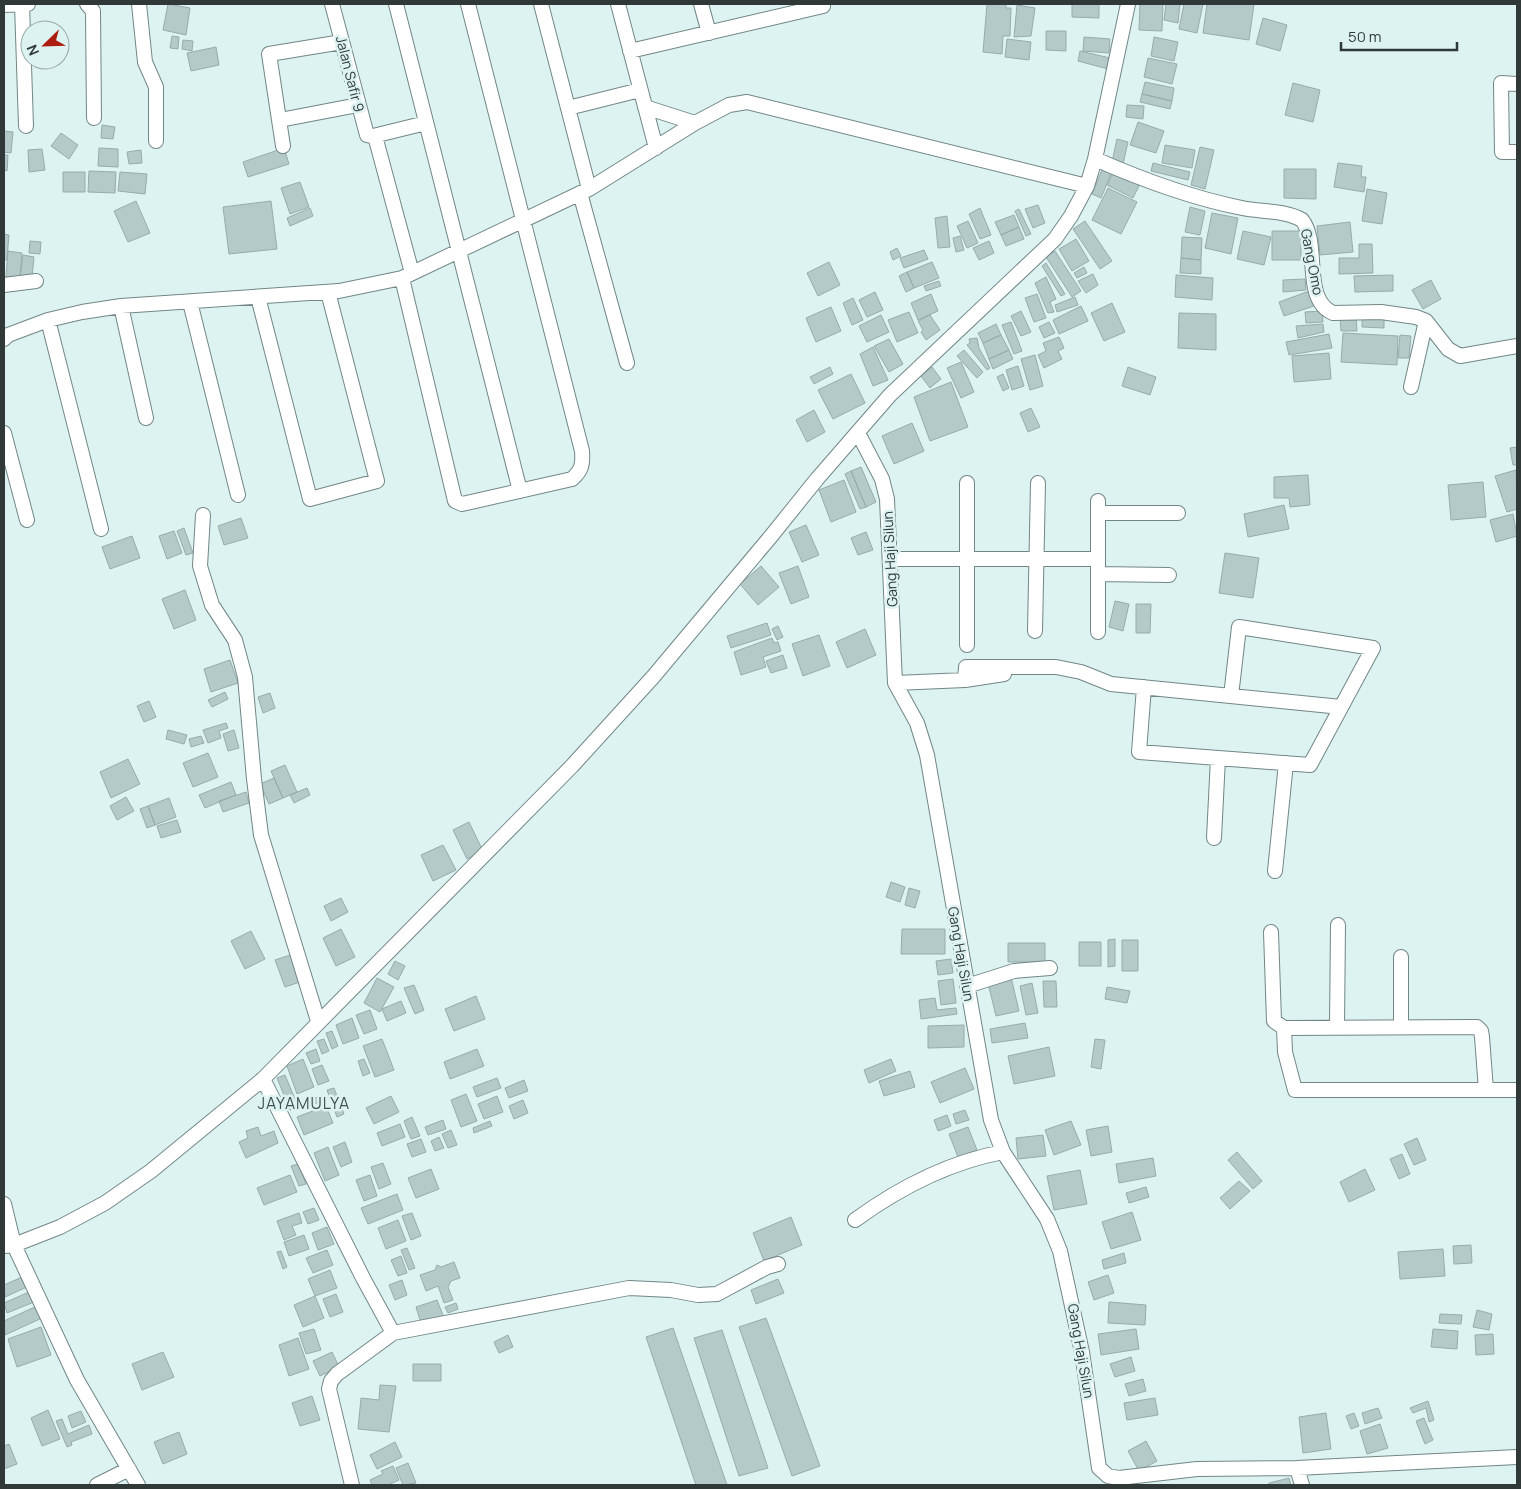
<svg xmlns="http://www.w3.org/2000/svg" width="1521" height="1489" font-family="Manrope,sans-serif">
<rect width="100%" height="100%" fill="#ddf3f2"/>
<path fill="#b4cac9" stroke="#96abaa" d="M168 4 190 8 186 35 163 30Z
M987 4H1006V8H1011L1010 36H1003L1002 54 983 52Z
M1072 4H1099V18L1072 17Z
M1140 4H1163L1162 31 1139 30Z
M1166 4H1180L1178 23 1164 20Z
M1184 4H1203L1197 33 1179 29Z
M1207 4H1254L1249 40 1203 33Z
M1017 5 1035 8 1031 36 1014 37Z
M1263 18 1287 25 1280 51 1256 44Z
M1046 31H1066V51L1046 50Z
M172 36 179 37 178 49 170 48Z
M1084 37 1110 39 1109 53 1083 51Z
M1154 37 1178 42 1174 61 1151 56Z
M1007 39 1031 42 1029 60 1005 57Z
M183 40 193 41 192 51 182 49Z
M216 47 219 65 191 71 187 53Z
M1080 51 1110 58 1108 69 1078 61Z
M1148 58 1177 64 1172 84 1144 77Z
M1145 82 1174 88 1172 101 1142 94Z
M1293 83 1320 90 1313 122 1285 115Z
M1142 94 1172 101 1170 109 1140 102Z
M1127 105 1144 106 1143 119 1126 117Z
M1138 122 1164 131 1156 153 1130 145Z
M102 125 115 127 113 139 101 138Z
M4 131 13 132 11 153 4 152Z
M61 133 78 145 69 159 51 146Z
M1117 139 1128 142 1123 164 1112 162Z
M1165 145 1195 150 1192 168 1162 163Z
M1200 147 1214 150 1205 189 1191 185Z
M99 148 118 149V167L98 166Z
M284 148 289 164 248 177 243 162Z
M42 149 45 170 29 172 28 150Z
M141 150 142 163 129 164 127 152Z
M4 155H8L7 171 4 170Z
M1153 163 1190 172 1188 180 1151 171Z
M1338 163 1362 166 1361 177H1366L1364 192 1334 187Z
M1104 165 1113 169 1101 198 1092 194Z
M1115 169 1141 182 1133 198 1107 185Z
M1284 169H1316V199L1284 198Z
M89 171 116 172 115 193 88 192Z
M63 172H85V192H63Z
M120 172 147 174 145 194 118 191Z
M300 182 309 207 290 214 281 188Z
M1108 188 1137 202 1121 234 1092 220Z
M1367 189 1387 193 1382 224 1362 221Z
M136 201 150 233 128 242 114 211Z
M271 201 277 249 229 254 223 207Z
M1038 205 1045 223 1033 228 1025 209Z
M1190 207 1205 211 1200 235 1185 232Z
M310 208 313 216 290 226 287 218Z
M980 208 991 235 980 239 969 214Z
M1019 209 1031 234 1026 236 1015 211Z
M1212 213 1238 218 1231 254 1205 248Z
M1014 215 1019 227 1001 235 995 222Z
M947 216 950 247 938 248 935 218Z
M968 221 978 243 967 248 957 226Z
M1085 221 1112 261 1100 269 1073 229Z
M1350 222 1353 252 1320 255 1317 226Z
M1019 227 1024 239 1006 246 1001 235Z
M1243 231 1271 237 1264 265 1237 259Z
M1272 231H1301V260H1272Z
M4 234 9 235 7 260H4Z
M960 236 964 250 956 252 953 238Z
M1182 237 1202 238 1201 260 1181 258Z
M1076 239 1089 261 1072 271 1059 249Z
M30 241 41 242 40 254 29 253Z
M989 241 994 253 979 260 973 248Z
M1359 244H1372L1373 273 1339 274V258H1359Z
M897 248 901 256 893 260 890 252Z
M924 250 928 259 904 268 900 258Z
M8 251 22 253 20 279 6 277Z
M1055 251 1081 291 1072 297 1046 257Z
M23 255 34 257 32 277 20 276Z
M1181 258 1201 260V274L1180 273Z
M829 262 840 285 818 296 807 273Z
M932 262 939 278 914 288 907 272Z
M1046 263 1065 294 1061 296 1042 266Z
M1084 267 1087 273 1077 278 1074 273Z
M907 272 914 288 906 292 899 276Z
M1093 274 1098 285 1086 293 1078 281Z
M1176 275 1213 278 1212 300 1175 297Z
M1393 275V291L1355 292 1354 276Z
M1046 277 1056 299 1050 302 1054 312 1048 313 1035 283Z
M1305 279 1306 290 1283 292V280Z
M1431 280 1441 299 1423 309 1412 290Z
M939 281 941 286 926 291 924 286Z
M1312 290 1317 305 1284 316 1279 302Z
M875 292 883 310 867 317 859 300Z
M931 294 938 311 918 320 911 303Z
M1037 294 1046 318 1034 322 1025 298Z
M1075 297 1078 305 1057 312 1055 305Z
M853 298 863 320 852 325 843 303Z
M1112 303 1125 332 1104 341 1091 313Z
M1081 306 1088 321 1059 334 1053 320Z
M831 307 841 331 816 342 806 318Z
M1021 311 1031 332 1021 336 1011 316Z
M1322 311 1323 322 1306 323 1305 312Z
M909 312 918 333 897 342 888 320Z
M1179 313 1216 314V350L1178 348Z
M881 315 889 332 867 342 859 326Z
M930 315 940 330 926 340 921 332 923 330 918 321Z
M1356 316 1357 331H1341L1340 317Z
M1362 317 1384 318V328L1362 327Z
M1011 322 1022 351 1014 354 1002 325Z
M1049 322 1055 333 1044 338 1039 327Z
M996 324 1001 335 983 343 978 333Z
M1323 324 1324 332 1298 338 1296 326Z
M1343 333 1398 336 1397 365 1341 362Z
M1329 334 1332 348 1289 355 1286 342Z
M1001 335 1009 350 989 359 983 343Z
M1400 335 1411 336 1409 358H1398Z
M1059 337 1064 348 1058 351 1062 359 1044 368 1038 355 1046 351 1043 343Z
M977 338 979 348 990 368 987 370 967 345 970 343 969 339Z
M889 339 903 364 889 372 874 346Z
M873 347 888 380 873 386 860 354Z
M964 350 983 372 977 378 957 356Z
M1009 350 1013 359 993 369 989 359Z
M1329 353 1331 379 1294 382 1292 356Z
M1035 355 1043 386 1030 390 1021 359Z
M961 362 974 392 961 398 947 368Z
M1018 366 1024 386 1012 390 1006 370Z
M830 367 833 374 814 384 810 377Z
M932 367 941 379 930 388 921 376Z
M1128 367 1156 377 1150 395 1122 386Z
M851 374 865 403 833 419 818 390Z
M1003 374 1009 388 1003 391 997 377Z
M951 382 968 427 930 441 914 397Z
M1031 408 1040 427 1028 432 1020 413Z
M814 410 825 432 807 442 796 420Z
M912 423 924 451 894 464 882 436Z
M1517 447V465H1513L1510 448Z
M861 467 876 502 866 507 851 471Z
M1516 470 1517 509 1507 512 1495 476Z
M851 471 866 507 860 509 845 474Z
M1308 475 1310 505 1290 507 1289 498H1274V477Z
M844 480 856 512 831 522 819 490Z
M1483 482 1486 517 1451 520 1448 485Z
M1284 505 1289 529 1248 537 1244 514Z
M1513 514 1517 536 1496 542 1490 520Z
M241 518 248 538 224 545 218 526Z
M806 525 819 555 802 562 789 532Z
M184 528 193 553 186 555 177 531Z
M174 531 182 553 167 559 159 536Z
M866 532 873 550 858 555 851 538Z
M132 536 140 558 110 569 102 547Z
M1225 553 1259 558 1253 598 1219 593Z
M761 566 779 587 758 605 740 584Z
M798 566 809 597 791 604 779 573Z
M185 590 196 620 174 629 162 599Z
M1115 601 1129 604 1123 631 1109 627Z
M1136 604H1151L1150 633H1136Z
M767 623 771 635 731 648 727 636Z
M778 626 783 637 777 640 772 629Z
M865 629 876 655 847 668 836 642Z
M819 635 830 666 803 676 792 644Z
M772 638 774 643 778 642 781 651 763 657 766 667 741 675 734 652Z
M783 655 787 668 771 673 766 661Z
M230 660 238 683 211 692 204 669Z
M225 692 228 699 212 707 208 700Z
M270 693 275 708 263 713 258 697Z
M149 701 156 717 144 722 137 706Z
M226 723 228 728 219 731 221 738 208 743 203 730Z
M168 730 187 735 184 744 166 739Z
M234 730 239 748 228 751 223 734Z
M201 736 204 743 191 747 189 739Z
M208 753 218 777 193 787 183 763Z
M128 759 140 784 111 798 100 772Z
M285 765 297 792 283 798 271 771Z
M274 778 283 798 269 804 260 784Z
M231 782 236 795 205 808 199 795Z
M307 788 310 795 294 803 290 795Z
M246 792 249 803 223 812 219 801Z
M126 797 134 811 117 820 110 806Z
M169 798 176 817 155 825 148 806Z
M148 806 155 825 147 828 140 809Z
M177 820 181 832 161 838 157 826Z
M469 822 483 851 467 859 453 830Z
M443 845 456 870 433 881 421 855Z
M891 882 905 887 900 902 886 897Z
M909 888 920 891 915 908 905 905Z
M341 898 348 912 331 921 324 906Z
M341 929 355 957 336 966 323 938Z
M902 929H945V954H901Z
M251 931 265 959 245 969 231 941Z
M1115 939V966L1108 967V940Z
M1122 940H1138V971H1122Z
M1079 942H1101V966H1079Z
M1008 943H1045V962H1008Z
M290 955 300 982 285 987 275 960Z
M951 959 953 973 938 975 936 961Z
M395 961 405 966 398 980 388 974Z
M1011 977 1019 1011 996 1016 988 983Z
M377 978 394 987 380 1012 364 1003Z
M953 979 956 1003 941 1005 938 981Z
M1043 981H1056L1057 1007H1044Z
M1032 983 1038 1013 1026 1015 1020 986Z
M414 985 424 1010 415 1014 404 988Z
M1107 987 1130 991 1127 1003 1105 999Z
M476 996 485 1019 454 1031 445 1009Z
M935 998 937 1010 956 1008 957 1014 921 1019 919 1000Z
M401 1001 406 1013 387 1021 382 1009Z
M370 1010 377 1029 364 1034 356 1015Z
M352 1018 359 1038 343 1044 336 1025Z
M1025 1023 1028 1038 992 1043 990 1029Z
M964 1025V1047L928 1048V1026Z
M332 1031 338 1046 332 1049 326 1033Z
M324 1039 329 1051 322 1054 317 1041Z
M382 1039 394 1070 375 1077 363 1046Z
M1095 1039 1105 1040 1101 1069 1091 1067Z
M1049 1047 1055 1076 1014 1084 1008 1056Z
M316 1049 320 1061 311 1064 306 1053Z
M477 1049 484 1066 450 1079 444 1062Z
M303 1059 314 1087 297 1094 287 1066Z
M364 1059 370 1073 363 1076 358 1061Z
M891 1059 896 1071 869 1083 864 1070Z
M322 1065 329 1081 318 1085 312 1069Z
M965 1068 974 1089 940 1103 931 1082Z
M910 1071 915 1087 884 1096 879 1081Z
M285 1075 298 1106 290 1110 277 1078Z
M497 1078 501 1088 477 1097 473 1087Z
M524 1080 528 1091 509 1098 505 1088Z
M334 1088 344 1114 337 1117 327 1090Z
M466 1094 477 1121 461 1127 451 1100Z
M320 1096 322 1101 306 1107 304 1102Z
M391 1096 399 1112 374 1124 366 1108Z
M497 1096 503 1112 484 1119 478 1104Z
M523 1100 528 1113 514 1119 509 1106Z
M326 1106 333 1123 304 1135 297 1117Z
M965 1110 969 1120 956 1124 953 1114Z
M947 1115 951 1126 938 1131 934 1120Z
M412 1117 420 1136 411 1139 404 1121Z
M443 1120 446 1129 428 1135 425 1127Z
M490 1121 492 1126 474 1133 473 1128Z
M1071 1121 1081 1145 1054 1155 1045 1130Z
M400 1124 405 1137 382 1146 377 1133Z
M1108 1126 1112 1152 1091 1156 1086 1130Z
M258 1127 261 1136 274 1131 278 1143 246 1158 239 1142 248 1138 246 1131Z
M968 1127 977 1150 958 1157 949 1134Z
M451 1130 457 1145 448 1148 442 1134Z
M1043 1135 1046 1156 1018 1159 1016 1138Z
M439 1137 444 1148 435 1151 431 1141Z
M1417 1138 1426 1160 1414 1165 1404 1144Z
M421 1139 426 1152 412 1157 407 1144Z
M345 1142 352 1162 341 1167 333 1147Z
M328 1147 339 1175 325 1181 314 1153Z
M1237 1152 1262 1181 1253 1189 1228 1160Z
M1402 1154 1410 1174 1399 1179 1390 1159Z
M1153 1158 1156 1176 1119 1183 1116 1164Z
M383 1163 391 1184 379 1189 371 1167Z
M298 1164 306 1184 299 1186 291 1166Z
M431 1169 439 1189 416 1198 408 1178Z
M1365 1169 1375 1190 1349 1202 1340 1182Z
M1080 1170 1087 1204 1054 1210 1047 1176Z
M290 1175 297 1192 264 1205 257 1188Z
M370 1175 377 1196 364 1201 356 1180Z
M1239 1181 1250 1191 1230 1209 1220 1198Z
M1146 1187 1149 1197 1129 1203 1126 1193Z
M397 1194 403 1210 368 1224 361 1208Z
M314 1208 319 1220 308 1224 303 1212Z
M1132 1212 1141 1240 1111 1249 1102 1222Z
M299 1213 302 1223 292 1226 296 1235 284 1240 277 1221Z
M412 1213 421 1236 411 1240 402 1216Z
M791 1217 802 1245 764 1261 753 1233Z
M398 1220 406 1241 386 1249 378 1228Z
M327 1227 334 1244 318 1250 312 1233Z
M304 1235 309 1249 289 1256 284 1242Z
M1471 1245 1472 1263 1454 1264 1453 1246Z
M407 1248 415 1268 409 1270 401 1250Z
M1443 1249 1445 1276 1400 1279 1398 1252Z
M327 1250 333 1265 313 1273 306 1258Z
M281 1251 287 1267 283 1269 277 1252Z
M1124 1253 1126 1263 1104 1269 1102 1260Z
M401 1256 407 1273 398 1276 391 1260Z
M454 1262 460 1278 451 1281 448 1287 453 1300 444 1303 438 1286 426 1291 420 1275 435 1270 437 1265 441 1267Z
M330 1270 337 1288 315 1296 308 1279Z
M1108 1275 1114 1293 1094 1300 1088 1282Z
M22 1277 27 1287 5 1297 4 1285Z
M778 1279 784 1293 756 1304 751 1290Z
M402 1280 407 1295 395 1300 389 1285Z
M29 1292 34 1302 7 1313 4 1303Z
M336 1294 343 1312 330 1317 323 1299Z
M315 1296 324 1318 303 1327 294 1305Z
M437 1300 444 1318 422 1326 416 1307Z
M1109 1302 1146 1305 1145 1325 1108 1323Z
M456 1303 458 1309 448 1313 445 1307Z
M37 1306 42 1318 5 1335 4 1321Z
M1477 1310 1492 1314 1489 1330 1473 1327Z
M1440 1314 1462 1315 1461 1324 1439 1323Z
M766 1318 820 1466 792 1476 739 1327Z
M41 1327 51 1355 17 1367 8 1339Z
M673 1328 727 1485H696L646 1337Z
M314 1329 321 1350 306 1354 299 1333Z
M1136 1329 1139 1349 1101 1355 1098 1334Z
M1433 1329 1458 1331 1457 1349 1431 1347Z
M722 1330 768 1468 739 1476 694 1338Z
M1493 1334 1494 1354 1476 1355 1475 1335Z
M508 1335 513 1347 499 1353 494 1342Z
M298 1338 309 1369 289 1376 279 1345Z
M163 1352 174 1377 142 1390 132 1364Z
M332 1352 339 1367 320 1376 313 1361Z
M1131 1357 1135 1371 1115 1377 1110 1364Z
M413 1364H441V1381H413Z
M1143 1379 1146 1391 1129 1396 1125 1384Z
M380 1385 396 1386 389 1432 358 1429 361 1398 379 1400Z
M312 1396 320 1420 300 1426 292 1403Z
M1155 1398 1158 1415 1127 1420 1124 1403Z
M1428 1401 1434 1420 1429 1422 1426 1408 1413 1413 1410 1408Z
M1378 1408 1382 1418 1365 1424 1362 1413Z
M48 1410 60 1439 42 1446 31 1418Z
M81 1411 86 1422 72 1428 68 1416Z
M1326 1413 1331 1449 1303 1453 1299 1417Z
M1354 1413 1359 1426 1351 1429 1346 1416Z
M1424 1418 1433 1440 1425 1444 1416 1421Z
M62 1419 68 1434 89 1425 92 1434 71 1442 72 1445 67 1447 56 1421Z
M1380 1424 1388 1448 1367 1454 1360 1431Z
M179 1432 187 1454 163 1464 154 1442Z
M1146 1441 1157 1461 1139 1471 1128 1451Z
M395 1442 402 1457 377 1469 370 1455Z
M9 1444 17 1464 4 1469V1446Z
M408 1463 416 1483 403 1485 396 1468Z
M393 1466 399 1480 388 1485H372L370 1480 383 1474 381 1471Z
M1289 1478 1291 1485H1269V1483Z"/>
<g fill="none" stroke-linecap="round" stroke-linejoin="round">
<g stroke="#718685" stroke-width="16">
<path id="street" d="M22 4 26 126
M87 4 93 11 94 118
M139 4 145 62 156 87V141
M332 4 367 135 373 136 426 123
M396 4 520 491
M541 4 589 189
M618 4 656 148
M701 4 709 33
M4 5 28 4
M630 51 823 6
M1517 84 1501 83 1502 152H1517
M645 107 695 123
M568 108 640 90
M280 120 358 105
M375 136 412 273
M283 146 269 54 342 42
M1095 159C1143 180 1191 198 1242 208 1261 212 1285 210 1302 220 1321 244 1301 299 1333 313L1381 312 1416 317 1426 321 1448 349 1460 356 1517 346
M580 193 627 363
M402 278 455 501 462 504 572 479C582 470 583 464 582 451L468 4
M4 285 36 281
M258 297 310 499 377 481 328 292
M190 302 238 495
M121 306 146 418
M48 320 101 529
M4 339 8 335 48 320 82 312 121 306 339 291 402 278 589 189 695 123 729 105 747 102 1087 186
M1411 387 1426 321
M4 433 27 520
M858 433 882 479 887 499 895 683 917 723 927 755 991 1120 1003 1152 1047 1219 1060 1251 1082 1352 1099 1468 1108 1476 1119 1478 1197 1469 1297 1468 1517 1457
M1098 501V632
M1098 513H1178
M203 515 200 566 212 605 235 640 245 677 254 779 261 835 318 1021
M891 559H1098
M1098 574 1169 575
M1035 631 1038 483
M967 645V483
M965 680 966 667H1056L1081 672 1111 684 1341 707
M895 683 965 680 1004 674
M1144 687 1139 752 1310 765 1373 648 1239 627 1231 696
M1214 838 1218 758
M1275 871 1286 763
M1271 932 1274 1021 1284 1028 1285 1052 1295 1090H1517
M1401 957V1027
M967 986 1014 971 1050 968
M1337 1027 1338 925
M1284 1028 1477 1027 1481 1031 1482 1037 1486 1090
M263 1079 363 1278 393 1333
M4 1204 14 1245 77 1380 138 1485
M855 1220C899 1188 950 1162 1003 1152
M4 1246 14 1245 60 1227 105 1203 151 1171 263 1079 572 766 653 677 772 535 817 479 890 395 1055 239 1071 216 1087 186 1095 159 1128 4
M1297 1468 1302 1485
M97 1485 129 1469
M352 1485 329 1389 331 1381 337 1374 393 1333 629 1288 671 1290 698 1295 717 1294 767 1267 778 1264"/>
</g>
<use href="#street" stroke="#fff" stroke-width="14"/>
</g>
<g text-anchor="middle" stroke-width="5" stroke-linejoin="round" paint-order="stroke">
<g font-size="14" fill="#303938" stroke="#ddf3f2">
<text transform="translate(350 74) rotate(76)" y="5">Jalan Safir 9</text>
<text transform="translate(1312 262) rotate(79)" y="5">Gang Omo</text>
<text transform="translate(890 559) rotate(-93)" y="5">Gang Haji Silun</text>
<text transform="translate(961 954) rotate(80)" y="5">Gang Haji Silun</text>
<text transform="translate(1081 1351) rotate(80)" y="5">Gang Haji Silun</text>
</g>
<g font-size="16" letter-spacing="1" fill="#405252" stroke="#ddf3f2">
<text x="304" y="1109">JAYAMULYA</text>
</g>
</g>
<rect width="1521" height="1489" fill="none" stroke="#303938" stroke-width="10"/>
<g transform="translate(45 45) rotate(247)"><circle r="24" fill="#ddf3f2" stroke="#98a9a8"/>
<path d="M0-4L9 19L0 12L-9 19Z" fill="#ac1c0f"/>
<text y="-8" font-size="14" font-weight="bold" text-anchor="middle" fill="#303938">N</text>
</g>
<path d="M1341 42v8h116v-8" fill="none" stroke="#303938" stroke-width="2.5"/>
<text x="1348" y="42" font-size="15" fill="#303938" stroke="#ddf3f2" stroke-width="4" paint-order="stroke">50 m</text>
</svg>
